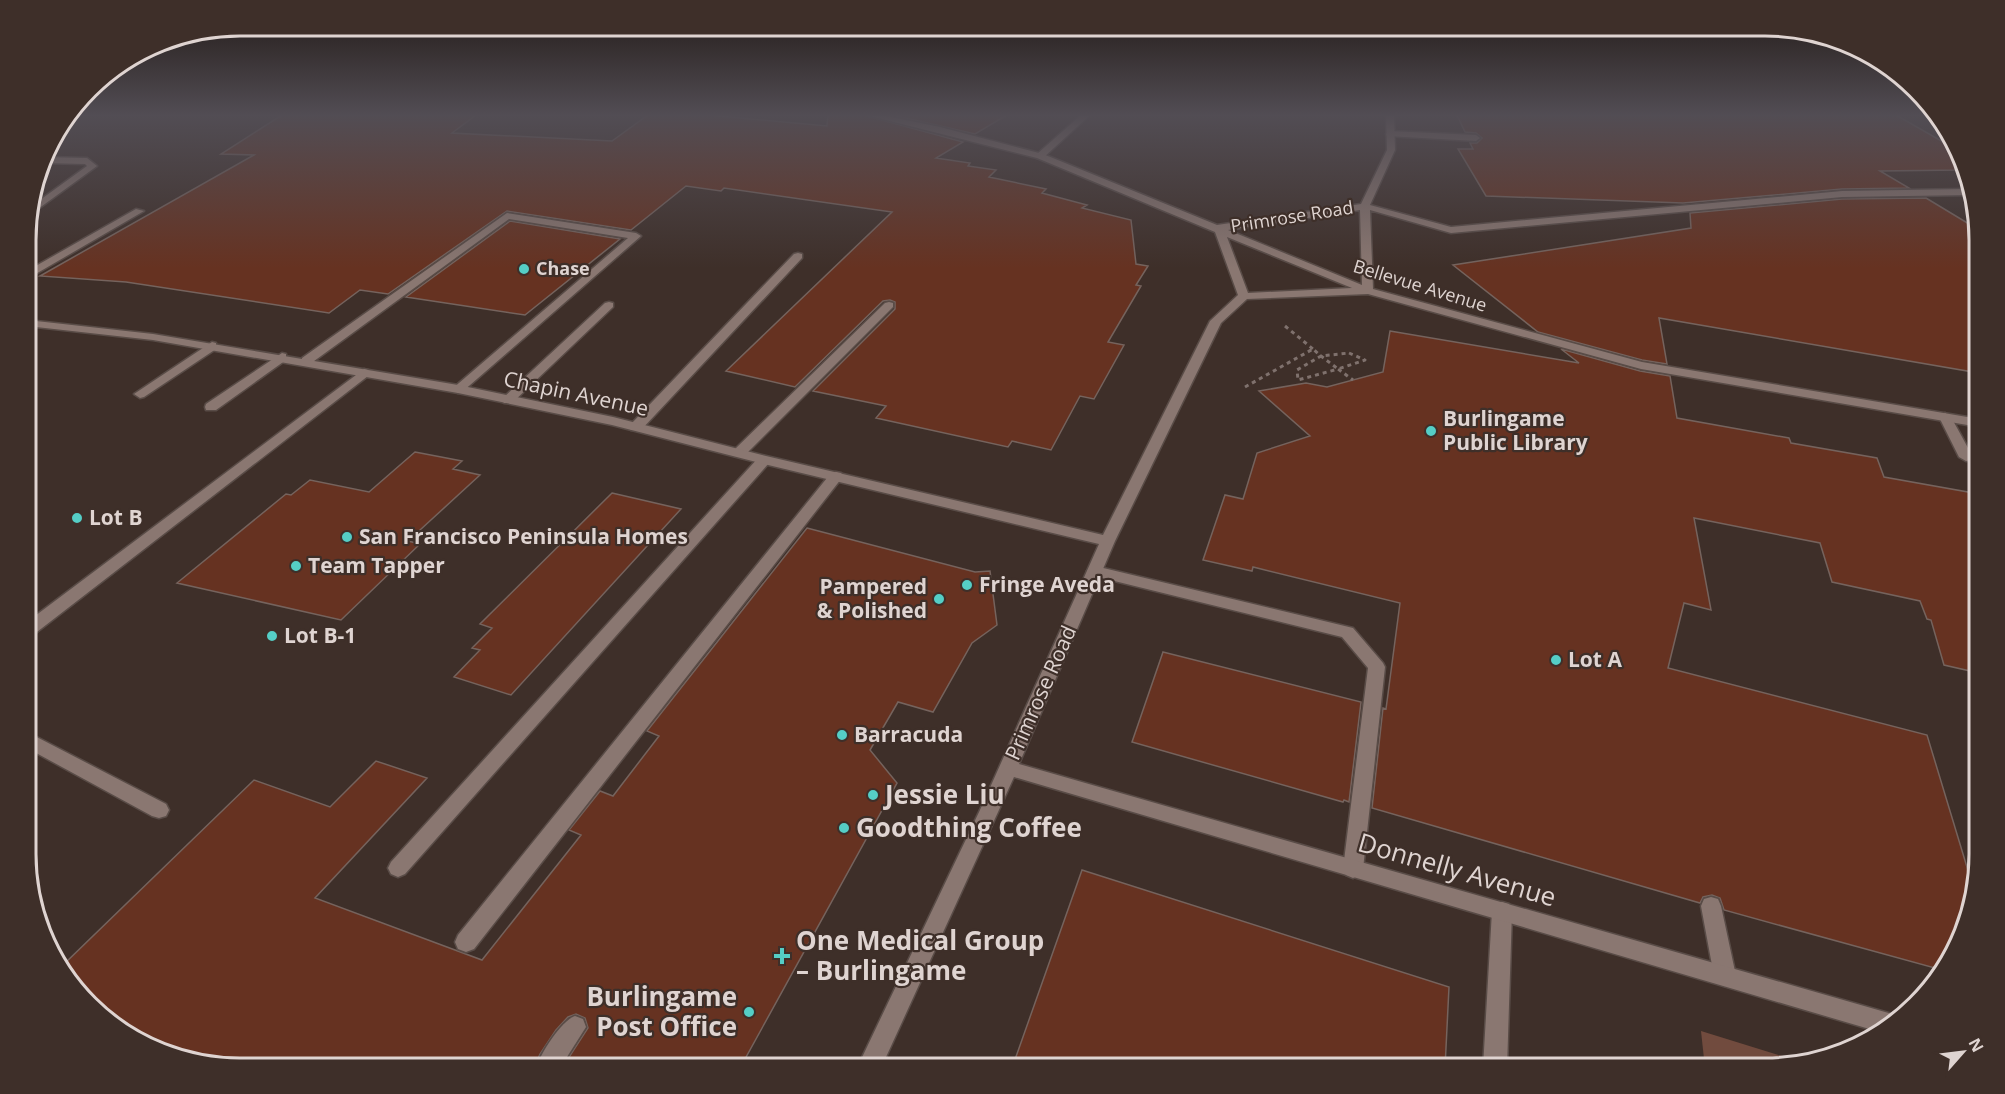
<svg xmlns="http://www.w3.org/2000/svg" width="2005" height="1094" font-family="'Open Sans',sans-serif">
<rect width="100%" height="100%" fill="#3e2f29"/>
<path fill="#714b3e" d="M1701 1031 1798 1061 1778 1068H1705Z"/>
<path fill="#663221" stroke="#75635d" stroke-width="1.5" d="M282 115H476L452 133 612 141 648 115H708L827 126 828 115H864L963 142 936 158 970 163 968 166 996 170 989 177 1046 189 1042 193 1087 205 1082 208 1131 220 1136 264 1148 266 1136 285 1141 286 1108 342 1124 345 1094 399 1080 396 1051 450 1012 441 1008 447 876 418 886 406 813 391 895 309V302L890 300 883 301 795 387 726 371 892 212 724 188 721 191 686 186 631 230 507 211 388 294 360 290 329 313 126 282 40 276 254 155 221 154Z
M892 115H1007L975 134Z
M1457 115H1896L1952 147 1960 170 1880 171 1909 188 1842 189 1683 203 1486 196 1458 149H1473L1470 143H1477L1482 138 1476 133 1465 132Z
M1926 198 1979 230V373L1659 318 1667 364 1642 360 1538 332 1453 265 1691 228 1690 213 1842 199Z
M510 221 620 239 525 315 406 297Z
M1390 331 1579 363 1561 349 1640 371 1670 376 1677 418 1789 438 1791 443 1877 458 1884 477 1979 494V673L1944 665 1931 620 1927 619 1920 601 1832 582 1820 543 1694 518 1711 610 1684 603 1668 668 1927 735 1973 887 1951 961 1942 970 1724 910 1720 898 1712 895 1703 897 1700 903 1372 808 1383 708 1386 709 1400 603 1253 567 1252 571 1203 560 1225 495 1243 499 1257 453 1310 436 1259 391 1306 383 1327 387 1383 372Z
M415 452 462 461 453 469 480 475 408 541 420 544 341 620 177 583 286 494 291 495 310 480 369 492Z
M612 493 681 509 511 695 454 677 480 650 472 648 492 628 480 624Z
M807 528 975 572 990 571 997 625 972 643 933 712 898 702 870 750 897 783 740 1068H562L588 1028 585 1018 576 1014 568 1017 556 1030 540 1054 534 1068H240L133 1040 62 973 60 968 254 780 330 807 376 761 427 778 315 898 482 960 581 835 569 830 600 791 613 796 659 736 647 731Z
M1163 652 1361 702 1349 802 1344 800 1343 802 1132 742Z
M1082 870 1449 987 1445 1068H1012Z"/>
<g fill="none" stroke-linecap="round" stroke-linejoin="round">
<g stroke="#594c47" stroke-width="3">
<path id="service" d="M1081 115H1090L1043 158H1037V154Z
M1390 131 1476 135 1480 138 1476 141 1387 136 1386 134Z
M44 157 87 158 97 166 27 217 29 208 87 166 85 164 43 163Z
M136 209 144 211 27 279V271Z
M507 213 636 233 641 236 462 392 458 393 452 389 628 238 509 219 310 364H302V358Z
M798 253 802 254V258L641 430H631L629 427 631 424 794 254Z
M609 302 613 303V307L512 403H504L502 400 504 397 605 303Z
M889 302 893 303V307L744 456H734L732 453 734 450 885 303Z
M212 342 216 343V349L144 397 140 398 134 394Z
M282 353 286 354V360L216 410H206L205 407 206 404Z
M364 369 368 370V376L33 635 27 637V622Z
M1945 413 1951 417 1973 457 1971 460 1966 461 1959 457 1939 417Z
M764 456 771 460 769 463 405 874 398 877 391 874 388 868 391 862 759 457Z
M836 472 841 473 843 476 841 479 474 949 466 952 458 949 455 942 458 935 831 473Z
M1095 566 1353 628 1383 663 1385 667 1363 869 1360 875 1353 878 1346 875 1343 869 1368 668 1342 637 1090 575 1087 571Z
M27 732 166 804 169 810 166 816 159 818 152 816 27 748Z
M1711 897 1718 899 1721 906 1736 976 1733 983 1725 986 1717 983 1714 976 1701 906 1704 899Z
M1502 902 1509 904 1512 911 1507 1068H1483L1492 911 1495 904Z"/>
</g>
<g stroke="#594c47" stroke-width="3">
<path id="pedestrian" d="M575 1016 583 1019 586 1027 560 1068H536C540 1054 561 1021 575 1016Z"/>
</g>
<g stroke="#594c47" stroke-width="3">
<path id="minor" d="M866 115H881L940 127 1043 154 1217 225 1361 204 1387 150 1386 115H1394L1395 150 1370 205 1451 227 1842 191 1967 189 1968 195 1842 197 1451 233 1370 210 1373 289 1642 362 1979 419V427L1641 369 1368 294 1247 299 1221 323 1115 541 1019 764 1899 1016 1883 1033 1014 777 881 1068H857L980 810 1099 544 764 464 612 425 458 393 153 340 27 326V320L153 334 458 385 613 417 766 456 1103 535 1210 321 1238 295 1215 232 1037 158ZM1360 210 1362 285 1228 230ZM1227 237 1352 288 1248 293Z"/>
</g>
<path stroke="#7f716d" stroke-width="3" stroke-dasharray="4 4" stroke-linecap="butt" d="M1285 326 1313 349
M1349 353 1365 360 1338 369 1321 356Z
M1245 387 1313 349 1321 356 1297 370 1298 380 1338 369 1353 380"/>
<use href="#service" fill="#8a7771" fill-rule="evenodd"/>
<use href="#pedestrian" fill="#8a7771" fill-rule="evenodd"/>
<use href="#minor" fill="#8a7771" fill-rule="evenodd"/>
</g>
<linearGradient id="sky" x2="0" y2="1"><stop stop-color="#221a17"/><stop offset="0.43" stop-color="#524d54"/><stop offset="1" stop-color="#524d54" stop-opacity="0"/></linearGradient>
<rect width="2005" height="268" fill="url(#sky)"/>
<g fill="#55cec6" stroke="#3e2f29" stroke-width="2">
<circle cx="524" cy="269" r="6"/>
<circle cx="1431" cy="431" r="6"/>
<circle cx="77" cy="518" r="6"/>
<circle cx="347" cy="537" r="6"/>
<circle cx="296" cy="566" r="6"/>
<circle cx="967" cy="585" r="6"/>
<circle cx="939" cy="599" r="6"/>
<circle cx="272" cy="636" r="6"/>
<circle cx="1556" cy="660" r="6"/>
<circle cx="842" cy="735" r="6"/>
<circle cx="873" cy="795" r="6"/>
<circle cx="844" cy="828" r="6"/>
<path d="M779 947h6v6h6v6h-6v6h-6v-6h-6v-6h6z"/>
<circle cx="749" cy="1012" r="6"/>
</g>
<g text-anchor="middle" stroke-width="4.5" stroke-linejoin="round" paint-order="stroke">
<g font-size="18" fill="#dfd4d1" stroke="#3e2f29">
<text transform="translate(1292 217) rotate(-9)" y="6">Primrose Road</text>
<text transform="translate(1420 286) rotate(17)" y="6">Bellevue Avenue</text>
</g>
<g font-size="18" font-weight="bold" fill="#dfd4d1" stroke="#3e2f29" text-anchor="start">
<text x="536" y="275">Chase</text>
</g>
<g font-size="21" fill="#dfd4d1" stroke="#3e2f29">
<text transform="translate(576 394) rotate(12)" y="7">Chapin Avenue</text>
<text transform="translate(1041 693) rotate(-66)" y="7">Primrose Road</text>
</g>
<g font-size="21" font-weight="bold" fill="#dfd4d1" stroke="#3e2f29" text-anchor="start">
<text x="1443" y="426">Burlingame<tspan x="1443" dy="24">Public Library</tspan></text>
<text x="89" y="525">Lot B</text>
<text x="359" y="544">San Francisco Peninsula Homes</text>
<text x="308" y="573">Team Tapper</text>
<text x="979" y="592">Fringe Aveda</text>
<text x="927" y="594" text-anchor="end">Pampered<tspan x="927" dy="24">&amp; Polished</tspan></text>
<text x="284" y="643">Lot B-1</text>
<text x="1568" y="667">Lot A</text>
<text x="854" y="742">Barracuda</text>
</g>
<g font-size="26" font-weight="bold" fill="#dfd4d1" stroke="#3e2f29" text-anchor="start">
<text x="885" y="804">Jessie Liu</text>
<text x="856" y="837">Goodthing Coffee</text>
<text x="796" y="950">One Medical Group<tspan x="796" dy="30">– Burlingame</tspan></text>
<text x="737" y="1006" text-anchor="end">Burlingame<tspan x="737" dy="30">Post Office</tspan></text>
</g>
<g font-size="26" fill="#dfd4d1" stroke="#3e2f29">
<text transform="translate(1457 870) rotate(16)" y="9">Donnelly Avenue</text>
</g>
</g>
<path d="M0 0H2005V1094H0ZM240 36H1765A204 204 0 0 1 1969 240V854A204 204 0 0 1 1765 1058H240A204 204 0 0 1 36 854V240A204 204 0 0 1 240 36Z" fill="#3e2f29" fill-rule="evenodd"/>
<path fill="none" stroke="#dfd4d1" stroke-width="3" d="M240 36H1765A204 204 0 0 1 1969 240V854A204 204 0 0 1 1765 1058H240A204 204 0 0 1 36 854V240A204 204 0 0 1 240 36Z"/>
<g transform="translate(1963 1052) rotate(62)" stroke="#3e2f29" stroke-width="4.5" paint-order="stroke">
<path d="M0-4.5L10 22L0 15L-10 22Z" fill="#dfd4d1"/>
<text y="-9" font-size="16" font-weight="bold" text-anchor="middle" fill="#dfd4d1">N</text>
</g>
</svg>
